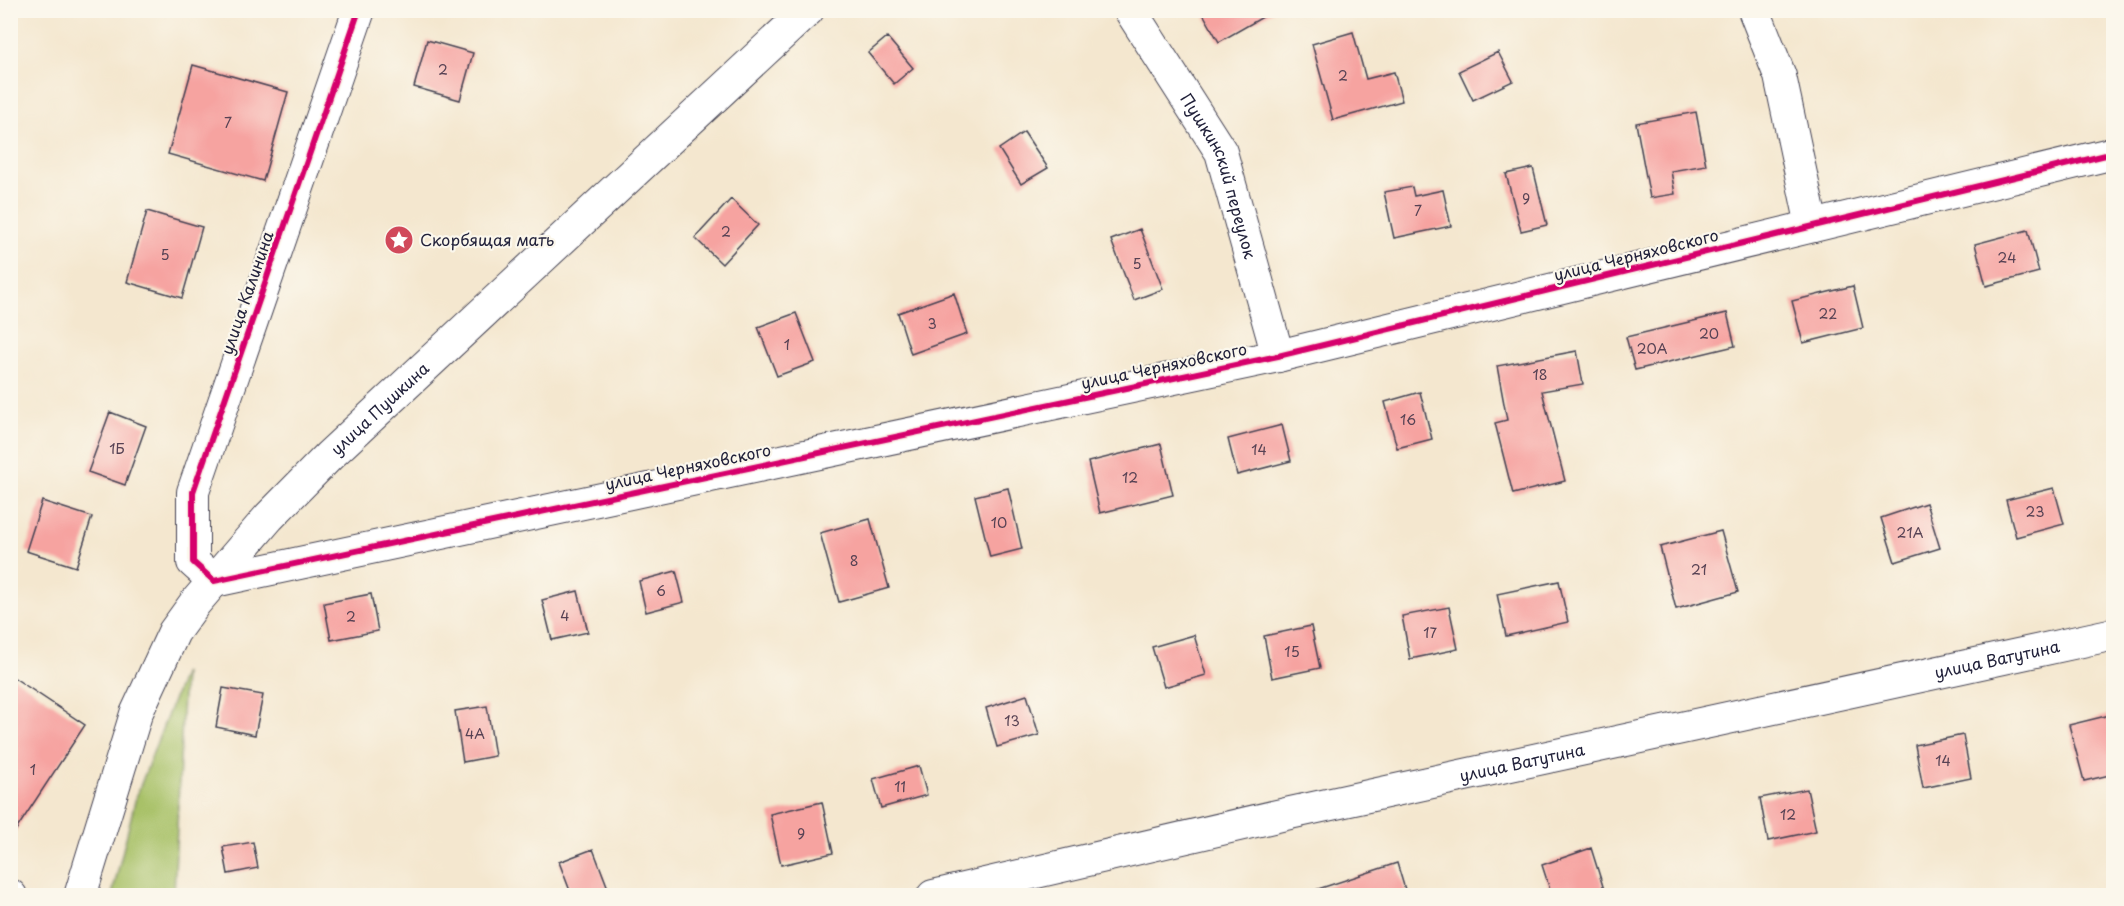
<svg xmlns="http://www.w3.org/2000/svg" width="2124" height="906" font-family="'Playpen Sans',sans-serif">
<rect width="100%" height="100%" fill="#fbf7ec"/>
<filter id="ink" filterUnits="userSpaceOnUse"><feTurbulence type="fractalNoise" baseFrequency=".0167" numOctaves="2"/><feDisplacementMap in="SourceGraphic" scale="12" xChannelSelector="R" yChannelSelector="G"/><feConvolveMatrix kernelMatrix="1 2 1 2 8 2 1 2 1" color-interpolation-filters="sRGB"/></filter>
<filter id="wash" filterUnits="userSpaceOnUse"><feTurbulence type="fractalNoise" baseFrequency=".008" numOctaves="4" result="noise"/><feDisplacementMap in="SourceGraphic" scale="24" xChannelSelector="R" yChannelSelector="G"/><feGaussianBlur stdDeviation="1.35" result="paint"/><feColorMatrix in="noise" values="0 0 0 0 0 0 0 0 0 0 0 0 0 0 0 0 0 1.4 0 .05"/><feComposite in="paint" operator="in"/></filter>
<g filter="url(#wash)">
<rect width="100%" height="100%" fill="#f4e7cf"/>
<path fill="#a8c167" stroke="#657251" stroke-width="1.5" d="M184 672 174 895H112L136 797Z"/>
<g id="blocks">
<path fill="#f6a3a0" d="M1201 10H1275L1219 42Z
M1353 32 1366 79 1394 72 1402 101 1333 120 1312 44Z
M887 37 913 68 894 84 868 53Z
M427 40 473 53 460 100 414 87Z
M1498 52 1513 81 1473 100 1459 71Z
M193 65 288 92 263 181 168 154Z
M1696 112 1706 165 1671 171 1675 194 1650 198 1636 123Z
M1024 132 1048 168 1021 184 999 149Z
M1533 168 1547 225 1521 231 1506 174Z
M1412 187 1414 196 1443 190 1451 226 1394 238 1384 192Z
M731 199 758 225 722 264 695 238Z
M147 211 202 227 182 298 127 282Z
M1140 229 1163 289 1134 300 1111 240Z
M2028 230 2039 272 1986 286 1975 244Z
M1853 286 1863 328 1803 343 1792 301Z
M954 293 967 334 911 354 898 313Z
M796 313 815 362 777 376 758 327Z
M1727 313 1735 346 1635 370 1626 337Z
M1577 351 1583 384 1542 391 1565 481 1513 494 1495 423 1507 420 1497 366Z
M1420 392 1432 439 1397 448 1385 402Z
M110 412 146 426 125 485 88 472Z
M1282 425 1291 461 1237 475 1228 439Z
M1161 444 1173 495 1100 513 1088 462Z
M1008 488 1022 549 990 557 975 496Z
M2054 488 2064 524 2016 537 2006 500Z
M42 501 92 517 76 567 26 551Z
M1926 503 1940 548 1895 562 1881 518Z
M870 519 889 588 839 602 820 533Z
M1721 531 1738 592 1676 609 1660 547Z
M676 571 684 602 646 612 639 581Z
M1559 581 1568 622 1506 636 1497 594Z
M578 591 588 632 552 640 542 600Z
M371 594 378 631 331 640 324 603Z
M1449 607 1458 649 1410 659 1402 616Z
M1311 626 1320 668 1272 678 1264 636Z
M1194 635 1206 675 1164 687 1152 647Z
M10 675 85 725 10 839Z
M223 688 263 695 255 735 216 727Z
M1027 695 1039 735 997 747 986 708Z
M487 706 495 756 463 762 455 711Z
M2114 714V774L2084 781 2069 725Z
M1963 735 1971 778 1923 788 1915 745Z
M919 766 927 795 881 808 873 779Z
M1807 789 1816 831 1768 841 1760 798Z
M822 802 833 853 781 865 770 814Z
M253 842 258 868 228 874 223 847Z
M1591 848 1606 896H1552L1542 865Z
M593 849 611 896H572L559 862Z
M1397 863 1407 896H1315V890Z"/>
</g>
</g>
<g filter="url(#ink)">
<use href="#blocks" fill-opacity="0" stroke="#424051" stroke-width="1.5"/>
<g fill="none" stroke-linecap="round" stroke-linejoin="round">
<g stroke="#424051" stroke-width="34">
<g id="minor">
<path d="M359 10 193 492V562L214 581 1278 356 2114 153"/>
<path id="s1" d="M1130 10 1221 152 1278 356"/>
<path d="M1754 10 1780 76 1812 226"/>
<path d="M10 895 11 896"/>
<path id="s2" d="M80 896 136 714 174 632 195 603 269 517 329 456 808 10"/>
<path id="s3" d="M933 896 1290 813 2114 634"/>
</g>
</g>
<use href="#minor" stroke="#fff" stroke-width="32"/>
<g stroke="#fbf7ec" stroke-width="10">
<path id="cycleway" d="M359 10 193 492V562L214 581 1278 356 2114 153"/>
</g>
<use href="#cycleway" stroke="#d6006c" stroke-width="6"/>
</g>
</g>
<defs>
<g id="sight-disc" transform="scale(1.5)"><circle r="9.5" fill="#d1495b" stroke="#fbf7ec"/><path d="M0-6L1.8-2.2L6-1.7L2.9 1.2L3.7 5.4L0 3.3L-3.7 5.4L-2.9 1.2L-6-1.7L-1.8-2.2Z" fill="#fff"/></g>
</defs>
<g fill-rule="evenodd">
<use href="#sight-disc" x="399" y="240"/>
</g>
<g text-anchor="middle" stroke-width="4.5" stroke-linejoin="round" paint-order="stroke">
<g font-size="14" fill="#574254">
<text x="443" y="75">2</text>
<text x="1343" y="81">2</text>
<text x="228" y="128">7</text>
<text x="1526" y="204">9</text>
<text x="1418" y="216">7</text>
<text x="726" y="237">2</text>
<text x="165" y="260">5</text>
<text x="2007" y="263">24</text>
<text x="1137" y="269">5</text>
<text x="1828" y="319">22</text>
<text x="932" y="329">3</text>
<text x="1709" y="339">20</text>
<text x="787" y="350">1</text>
<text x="1652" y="354">20А</text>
<text x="1540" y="380">18</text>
<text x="1408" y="425">16</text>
<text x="117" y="454">1Б</text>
<text x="1259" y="455">14</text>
<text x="1130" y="483">12</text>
<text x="2035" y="517">23</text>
<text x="999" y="528">10</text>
<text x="1910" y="538">21А</text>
<text x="854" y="566">8</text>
<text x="1699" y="575">21</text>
<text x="661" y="596">6</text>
<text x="565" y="621">4</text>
<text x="351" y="622">2</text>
<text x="1430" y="638">17</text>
<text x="1292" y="657">15</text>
<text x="1012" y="726">13</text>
<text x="475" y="739">4А</text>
<text x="1943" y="766">14</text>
<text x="33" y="775">1</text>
<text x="900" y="792">11</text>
<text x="1788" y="820">12</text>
<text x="801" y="839">9</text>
</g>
<g font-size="16" fill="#22223b" stroke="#fbf7ec">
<text dy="6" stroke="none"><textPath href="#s1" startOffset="190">Пушкинский переулок</textPath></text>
<text transform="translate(1636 255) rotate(-14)" y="6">улица Черняховского</text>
<text transform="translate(247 293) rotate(-71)" y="6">улица Калинина</text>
<text transform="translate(1164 366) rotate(-12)" y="6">улица Черняховского</text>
<text dy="6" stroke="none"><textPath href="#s2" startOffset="585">улица Пушкина</textPath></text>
<text transform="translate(688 467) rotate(-12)" y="6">улица Черняховского</text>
<text dy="6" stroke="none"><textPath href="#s3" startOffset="1090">улица Ватутина</textPath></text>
<text dy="6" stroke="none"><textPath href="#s3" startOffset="604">улица Ватутина</textPath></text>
</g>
<g font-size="16" fill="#22223b" stroke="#fbf7ec" text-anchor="start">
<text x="420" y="246">Скорбящая мать</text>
</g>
</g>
<rect width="2124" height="906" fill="none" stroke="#fbf7ec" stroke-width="36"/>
</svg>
